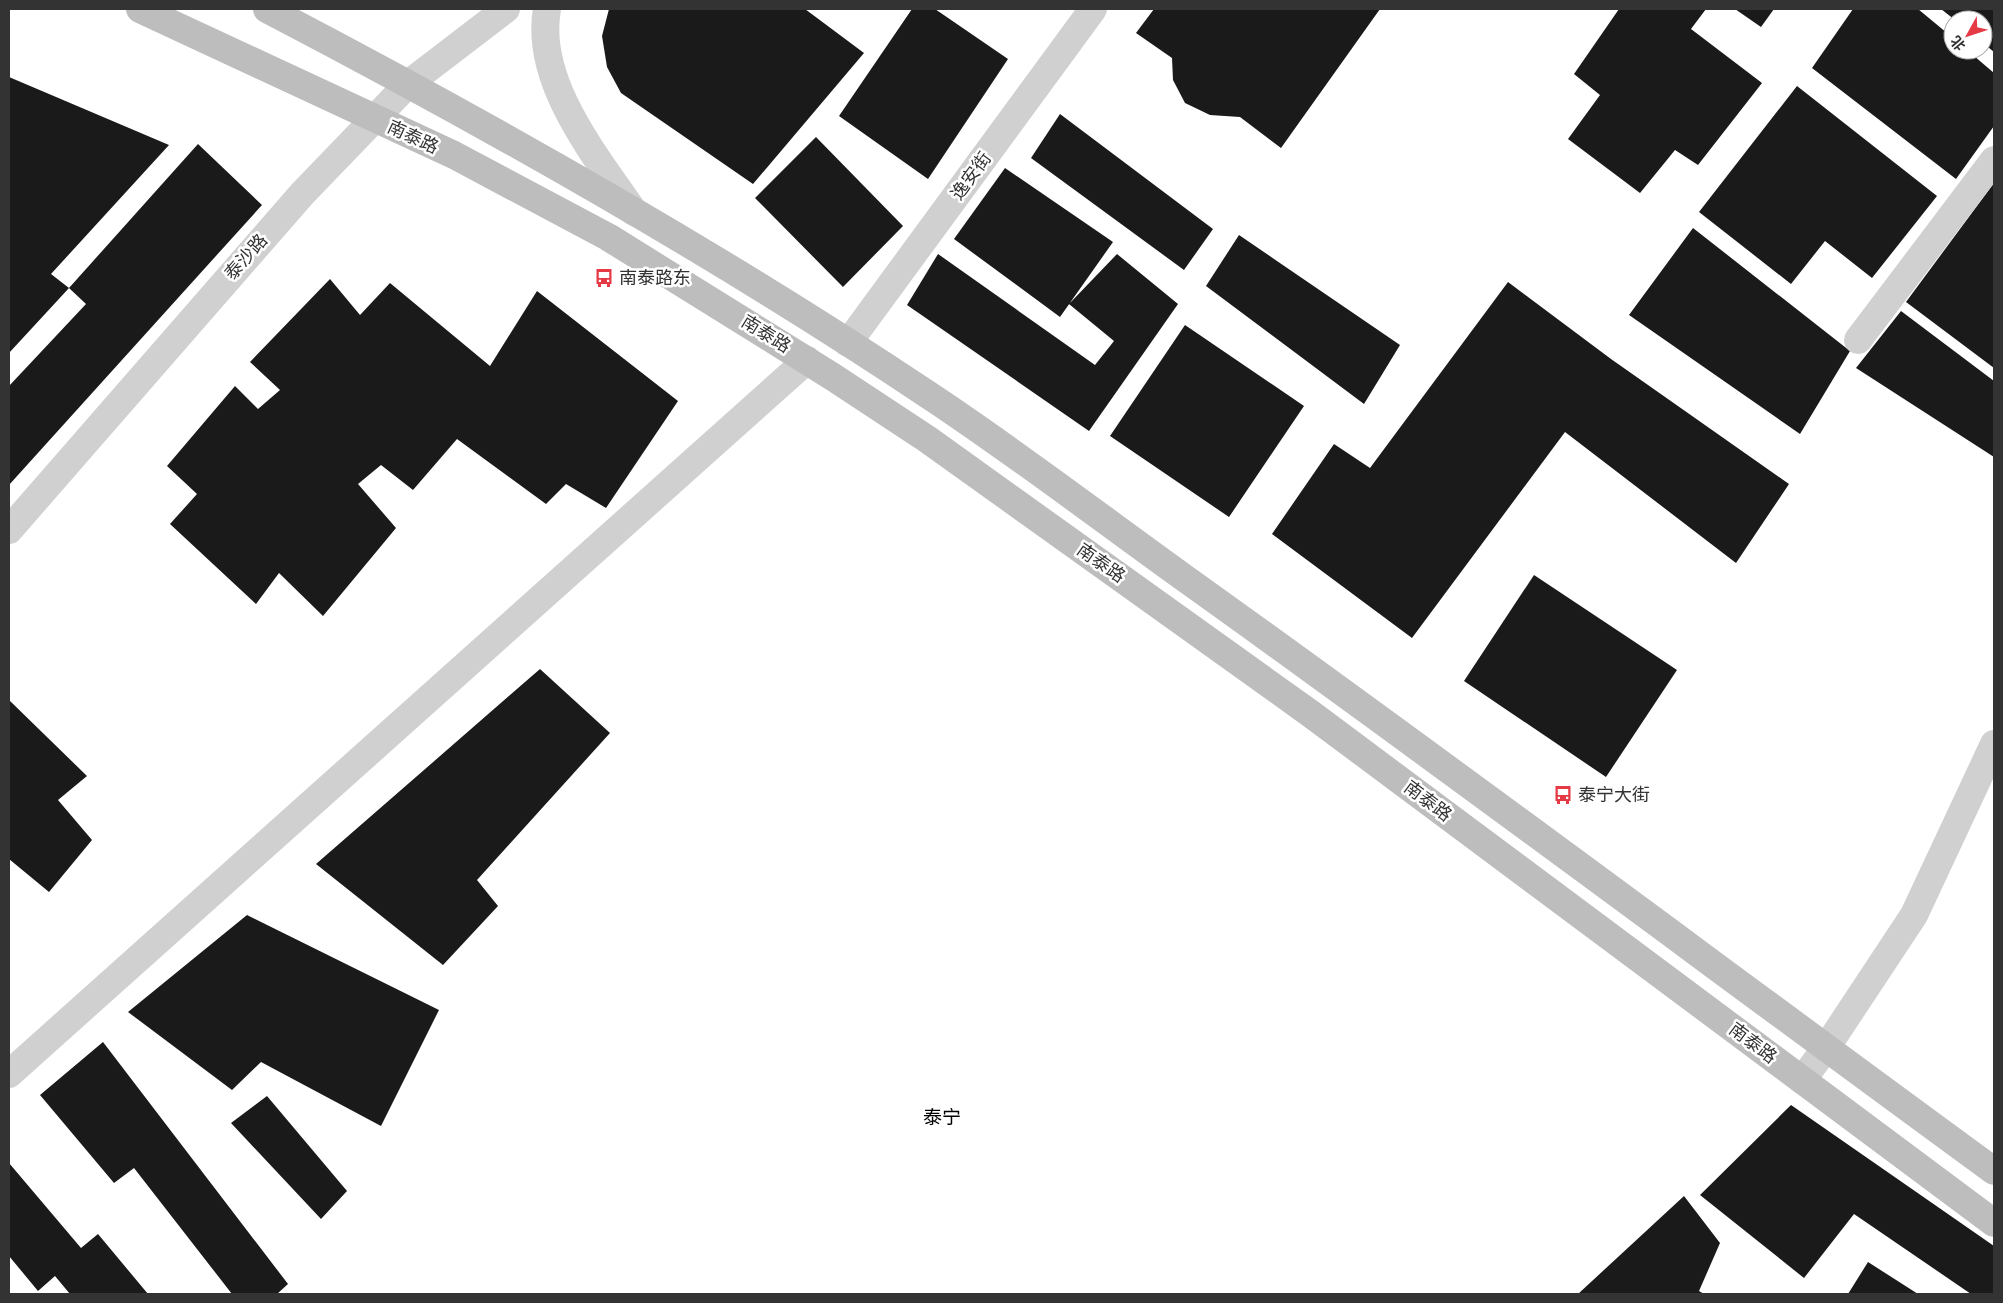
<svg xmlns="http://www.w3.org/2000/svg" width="2003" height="1303" font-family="'Roboto Condensed','Noto Sans SC',sans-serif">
<rect width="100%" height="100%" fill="#fff"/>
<path fill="#1a1a1a" d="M609 9H805L864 53 753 184 621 93 607 67 602 36Z
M912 9H935L1008 59 928 179 839 116Z
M1154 9H1380L1281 148 1240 117 1210 115 1185 103 1173 80 1172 58 1136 33Z
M1619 9H1706L1691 29 1762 83 1698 165 1675 150 1640 193 1568 139 1600 95 1574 74Z
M1735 9H1774L1761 27Z
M1853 9H1918L1953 38V50H1967L1994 73V126L1956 179 1812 68Z
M1941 9H1994V52L1983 43V20H1955Z
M9 77 169 145 51 274 69 288 9 353Z
M1797 86 1937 196 1872 278 1825 241 1791 284 1699 212Z
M1060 114 1213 229 1184 270 1031 158Z
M816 137 903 226 843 287 755 198Z
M198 144 262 205 9 485V386L86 304 69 288Z
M1005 168 1113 242 1060 317 954 239Z
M1994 183V368L1906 302Z
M1693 228 1850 351 1800 434 1629 315Z
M1239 235 1400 345 1364 404 1206 286Z
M938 254 1095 365 1114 341 1069 304 1117 254 1178 304 1089 431 907 305Z
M330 279 360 315 390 283 490 366 537 291 678 401 606 508 566 484 546 504 457 439 413 490 381 465 358 484 396 528 323 616 279 573 256 604 170 524 197 494 167 466 235 386 258 409 280 390 250 362Z
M1508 282 1611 359 1789 484 1736 563 1565 432 1412 638 1272 534 1334 444 1370 468Z
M1901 311 1994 381V457L1856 368Z
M1185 325 1304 406 1229 517 1110 436Z
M1534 575 1677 670 1606 777 1464 681Z
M540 669 610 733 477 880 498 906 443 965 316 864Z
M9 700 87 776 58 800 92 840 49 892 9 859Z
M247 915 439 1010 381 1126 261 1062 232 1090 128 1012Z
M103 1042 288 1284 277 1294H232L134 1168 114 1183 40 1095Z
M267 1096 347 1191 321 1219 231 1123Z
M1791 1105 1994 1246V1294H1971L1854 1214 1804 1278 1700 1195Z
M9 1163 81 1248 98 1234 148 1294H70L55 1276 38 1291 9 1256Z
M1684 1196 1720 1243 1699 1291 1704 1294H1578Z
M1868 1262 1918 1294H1848Z"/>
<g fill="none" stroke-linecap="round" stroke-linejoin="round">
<path stroke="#d0d0d0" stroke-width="28" d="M1858 340 1994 160
M848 343 1093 9
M9 1074 807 360
M1802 1080 1826 1048 1914 915 1994 744"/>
<path stroke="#d0d0d0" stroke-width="28" d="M547 9C534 82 596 156 634 212
M9 530 302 194 408 84 506 9"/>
<path stroke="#bdbdbd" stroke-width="28" d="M140 9 454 155 608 237 833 377 927 439 1311 714 1994 1223
M267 9C493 127 716 253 927 394 1015 452 1098 516 1183 577 1456 772 1723 973 1994 1171"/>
</g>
<defs>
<g id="bus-bare" transform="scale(1.5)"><path d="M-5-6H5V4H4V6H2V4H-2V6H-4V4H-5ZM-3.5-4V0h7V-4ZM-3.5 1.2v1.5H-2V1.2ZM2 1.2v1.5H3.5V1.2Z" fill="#e63946" stroke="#fff" stroke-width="2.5" paint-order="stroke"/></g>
</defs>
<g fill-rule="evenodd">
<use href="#bus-bare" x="604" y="278"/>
<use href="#bus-bare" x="1563" y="795"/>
</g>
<g text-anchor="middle" stroke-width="5" stroke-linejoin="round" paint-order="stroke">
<g font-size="18" fill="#333" stroke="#fff">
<text transform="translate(413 137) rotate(25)" y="6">南泰路</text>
<text transform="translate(971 176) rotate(-54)" y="6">逸安街</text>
<text transform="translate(246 257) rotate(-49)" y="6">泰沙路</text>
<text transform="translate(766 334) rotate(32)" y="6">南泰路</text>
<text transform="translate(1101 563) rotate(35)" y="6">南泰路</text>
<text transform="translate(1428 801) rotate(37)" y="6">南泰路</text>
<text transform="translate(1753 1043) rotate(37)" y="6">南泰路</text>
</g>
<g font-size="18" fill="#333" stroke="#fff" text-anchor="start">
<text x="619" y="284">南泰路东</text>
<text x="1578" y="801">泰宁大街</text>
</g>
<g font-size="19" fill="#000" stroke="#fff">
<text x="942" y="1124">泰宁</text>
</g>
</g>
<rect width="2003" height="1303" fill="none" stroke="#333333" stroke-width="20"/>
<g transform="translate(1968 35) rotate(230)"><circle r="24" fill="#ffffff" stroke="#adadad"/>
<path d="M0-4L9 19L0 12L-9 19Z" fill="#e63946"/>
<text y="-8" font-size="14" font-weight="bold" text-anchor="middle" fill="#333333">北</text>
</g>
</svg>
